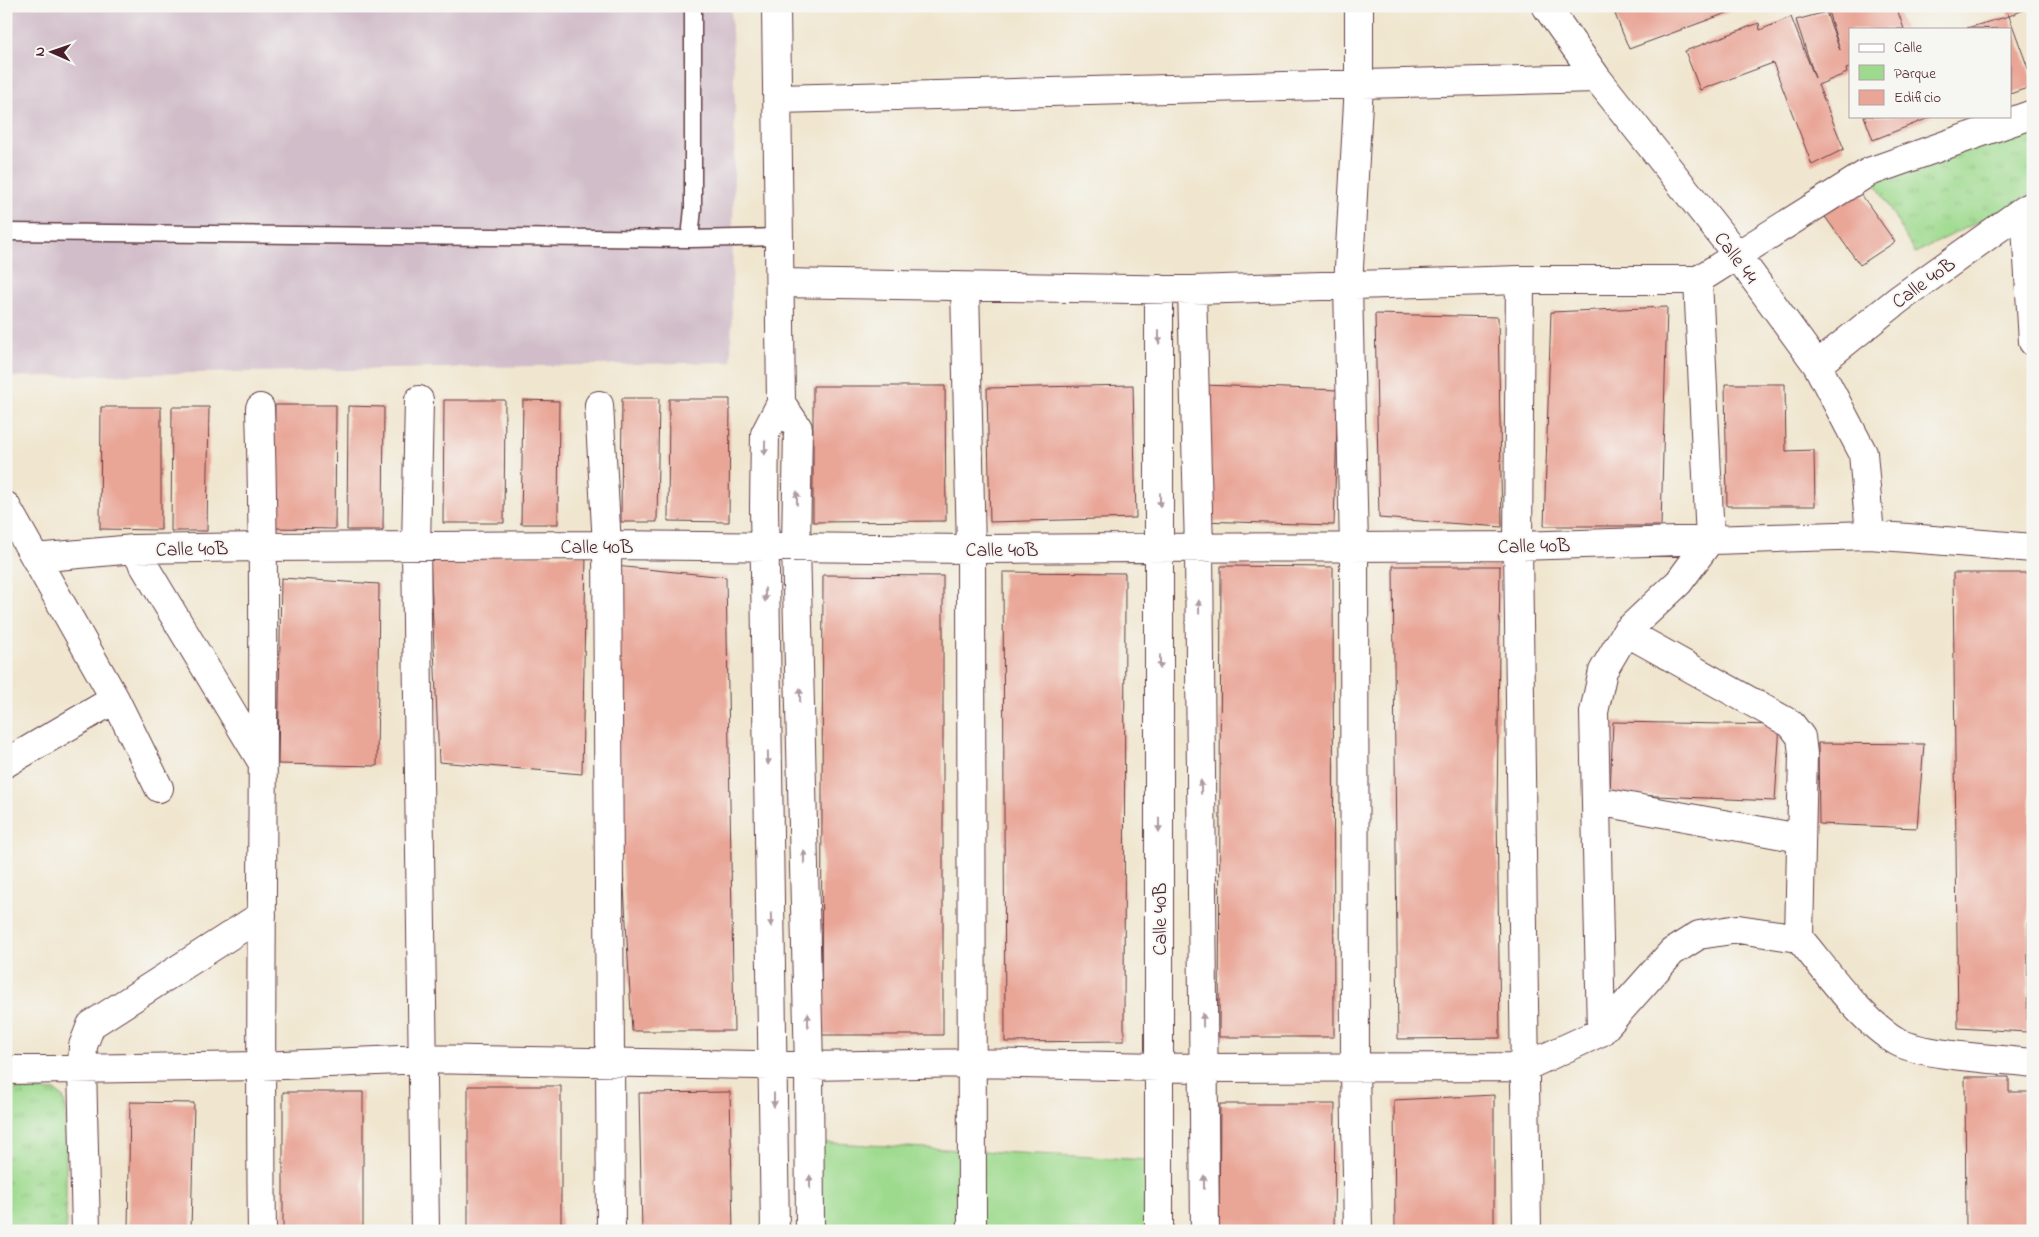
<svg xmlns="http://www.w3.org/2000/svg" width="2039" height="1237" font-family="'Indie Flower',sans-serif">
<defs>
<pattern id="grass-tufts" width="24" height="20" patternUnits="userSpaceOnUse" patternTransform="scale(1.25)"><rect width="24" height="20" fill="#9eda8e"/><path d="M3 7l-1-3M5 7V3M7 7l1-3M15 17l-1-3M17 17v-4M19 17l1-3" fill="none" stroke="#8abb7b"/></pattern>
</defs>
<rect width="100%" height="100%" fill="#f6f6f2"/>
<filter id="ink" filterUnits="userSpaceOnUse"><feTurbulence type="fractalNoise" baseFrequency=".02" numOctaves="2"/><feDisplacementMap in="SourceGraphic" scale="10" xChannelSelector="R" yChannelSelector="G"/><feConvolveMatrix kernelMatrix="1 2 1 2 8 2 1 2 1" color-interpolation-filters="sRGB"/></filter>
<filter id="wash" filterUnits="userSpaceOnUse"><feTurbulence type="fractalNoise" baseFrequency=".0096" numOctaves="4" result="noise"/><feDisplacementMap in="SourceGraphic" scale="20" xChannelSelector="R" yChannelSelector="G"/><feGaussianBlur stdDeviation="1.12" result="paint"/><feColorMatrix in="noise" values="0 0 0 0 0 0 0 0 0 0 0 0 0 0 0 0 0 1.4 0 .05"/><feComposite in="paint" operator="in"/></filter>
<g filter="url(#wash)">
<rect width="100%" height="100%" fill="#f0e6cf"/>
<path fill="#d1bdc9" d="M6 6H731L735 105 731 362 6 377Z"/>
<path fill="url(#grass-tufts)" stroke="#747c5c" d="M2033 118V195L1915 253 1871 175Z
M6 1089 55 1091 63 1097 66 1109V1231H6Z"/>
<path fill="#9eda8e" stroke="#747c5c" d="M813 1142 1149 1160V1231H815Z"/>
<g id="blocks">
<path fill="#e9a596" d="M1634 6H1743V7L1629 49 1615 14Z
M1832 6H1896L1904 29H1850V68L1846 69 1847 73 1818 85 1844 149 1812 165 1773 63 1700 90 1685 51 1759 23 1760 30 1791 17 1815 78 1796 20 1826 12 1840 50 1827 8Z
M2004 6H2033L2009 16 2033 82V86L2010 94V29L1967 28 2009 16Z
M1864 116H1934L1873 140Z
M1856 187 1895 242 1860 265 1823 214Z
M1667 307 1661 526H1544L1551 312Z
M1375 314 1498 317 1502 527 1379 518Z
M1725 384H1785L1786 451 1814 450 1815 506H1727Z
M1133 385 1136 518 990 522 987 388Z
M1204 385 1338 390 1334 525 1200 521Z
M813 386H945L946 521 813 522Z
M622 398H659L657 522H621Z
M669 399H730L729 522 668 521Z
M444 400H505L504 523H443Z
M523 400 559 401 558 524H521Z
M275 405H336L335 529 274 528Z
M348 406 384 407 383 530H347Z
M101 407H161V530L100 529Z
M172 407H209L207 531H171Z
M430 555H586L582 774 439 762Z
M615 566 726 577 734 1031H632L618 776Z
M1221 566 1333 567 1334 1037H1219Z
M1393 566H1500L1497 809 1500 1038 1398 1039Z
M1003 572 1125 573 1124 1041 1005 1042Z
M1953 573H2033L2027 1032 1958 1028Z
M823 575 943 576V1035H821Z
M281 578 379 584 377 766 278 764Z
M1613 722 1780 725 1775 801 1610 794Z
M1818 743 1924 744 1917 828 1819 824Z
M1965 1077H2009V1092H2030L2031 1231H1966Z
M468 1086H561V1231H468Z
M283 1092H363V1231H283Z
M730 1092 733 1231H642L639 1093Z
M1494 1095V1231H1395L1394 1100Z
M130 1102 194 1103 191 1231H128Z
M1220 1104H1335L1334 1231H1219Z"/>
</g>
</g>
<g filter="url(#ink)">
<use href="#blocks" fill-opacity="0" stroke="#633d44" stroke-width="1"/>
<g fill="none" stroke-linecap="round" stroke-linejoin="round">
<g stroke="#633d44" stroke-width="19">
<path id="service" d="M6 232 690 239 780 237
M690 239 693 208V6"/>
</g>
<g stroke="#633d44" stroke-width="30">
<path id="minor" d="M1546 6 1597 78 1737 255 1817 365 1863 453 1870 535
M778 99 1597 78
M2025 209 2033 342
M1520 280 1518 546 1527 1231
M781 283 1192 290 1520 280H1698L1869 172 2033 114
M965 287 971 549 972 1231
M1159 289V1231
M1192 290 1199 548 1205 1231
M1817 365 1898 300 2025 209 2033 206
M419 400 416 547 425 1231
M781 403 798 428 796 546 809 1066 810 1231
M599 405 607 545 611 1231
M260 408C268 682 258 956 262 1231
M6 506 115 699 159 788
M134 549 262 762
M35 558 134 549 264 547 607 545 971 549 1518 546 1870 535 2033 548
M1626 632 1791 724 1801 737 1803 754 1799 938
M6 763 115 699
M1597 801 1800 838
M1601 1032 1594 712 1603 671 1626 632 1679 582 1710 540 1698 280
M6 1070 260 1066 423 1059 809 1066 972 1063 1204 1068 1525 1067 1601 1032 1672 952 1699 935 1738 929 1799 938C1826 970 1862 1022 1898 1042 1924 1056 2000 1059 2033 1063
M86 1231 82 1068 83 1046 91 1025 262 915
M775 1231 764 506 765 434 781 403 776 6
M1358 1231 1355 1068 1354 547 1348 286 1359 84V6"/>
</g>
<use href="#service" stroke="#fff" stroke-width="16"/>
<use href="#minor" stroke="#fff" stroke-width="28"/>
</g>
<defs><path id="oneway-solid" d="M-6-.8H1V-3.2L6.5 0L1 3.2V.8H-6Z" transform="scale(1.25)"/></defs>
<g fill="#ae9aa0">
<use href="#oneway-solid" transform="translate(1159 337) rotate(90)"/>
<use href="#oneway-solid" transform="translate(765 448) rotate(91)"/>
<use href="#oneway-solid" transform="translate(797 498) rotate(-89)"/>
<use href="#oneway-solid" transform="translate(1160 500) rotate(90)"/>
<use href="#oneway-solid" transform="translate(765 595) rotate(89)"/>
<use href="#oneway-solid" transform="translate(1199 607) rotate(-91)"/>
<use href="#oneway-solid" transform="translate(1160 662) rotate(90)"/>
<use href="#oneway-solid" transform="translate(800 695) rotate(-91)"/>
<use href="#oneway-solid" transform="translate(768 758) rotate(89)"/>
<use href="#oneway-solid" transform="translate(1201 787) rotate(-91)"/>
<use href="#oneway-solid" transform="translate(1159 825) rotate(90)"/>
<use href="#oneway-solid" transform="translate(804 857) rotate(-91)"/>
<use href="#oneway-solid" transform="translate(771 920) rotate(89)"/>
<use href="#oneway-solid" transform="translate(808 1020) rotate(-91)"/>
<use href="#oneway-solid" transform="translate(1203 1020) rotate(-91)"/>
<use href="#oneway-solid" transform="translate(774 1100) rotate(90)"/>
<use href="#oneway-solid" transform="translate(810 1182) rotate(-90)"/>
<use href="#oneway-solid" transform="translate(1204 1182) rotate(-90)"/>
</g>
</g>
<g text-anchor="middle" stroke-width="4" stroke-linejoin="round" paint-order="stroke">
<g font-size="20" fill="#4a1f2b" stroke="#f6f6f2">
<text transform="translate(1737 257) rotate(53)" y="7">Calle 44</text>
<text transform="translate(1923 282) rotate(-36)" y="7">Calle 40B</text>
<text transform="translate(1534 545) rotate(-1)" y="7">Calle 40B</text>
<text x="597" y="553">Calle 40B</text>
<text transform="translate(192 548) rotate(-1)" y="7">Calle 40B</text>
<text x="1002" y="556">Calle 40B</text>
<text transform="translate(1159 919) rotate(-90)" y="7">Calle 40B</text>
</g>
</g>
<rect width="2039" height="1237" fill="none" stroke="#f6f6f2" stroke-width="25"/>
<rect x="1849" y="28" width="162" height="90" fill="#f6f6f2" stroke="#b1a0a2"/>
<rect x="1859" y="44" width="25" height="8" fill="#ffffff" stroke="#b1a0a2"/>
<text x="1894" y="52" font-size="15" fill="#4a1f2b">Calle</text>
<rect x="1859" y="65" width="25" height="15" fill="#9eda8e" stroke="#b1a0a2"/>
<text x="1894" y="78" font-size="15" fill="#4a1f2b">Parque</text>
<rect x="1859" y="90" width="25" height="15" fill="#e9a596" stroke="#b1a0a2"/>
<text x="1894" y="102" font-size="15" fill="#4a1f2b">Edificio</text>
<g transform="translate(52 52) rotate(272)" stroke="#f6f6f2" stroke-width="4" paint-order="stroke">
<path d="M0-4L9 19L0 12L-9 19Z" fill="#4a1f2b"/>
<text y="-8" font-size="14" font-weight="bold" text-anchor="middle" fill="#4a1f2b">N</text>
</g>
</svg>
